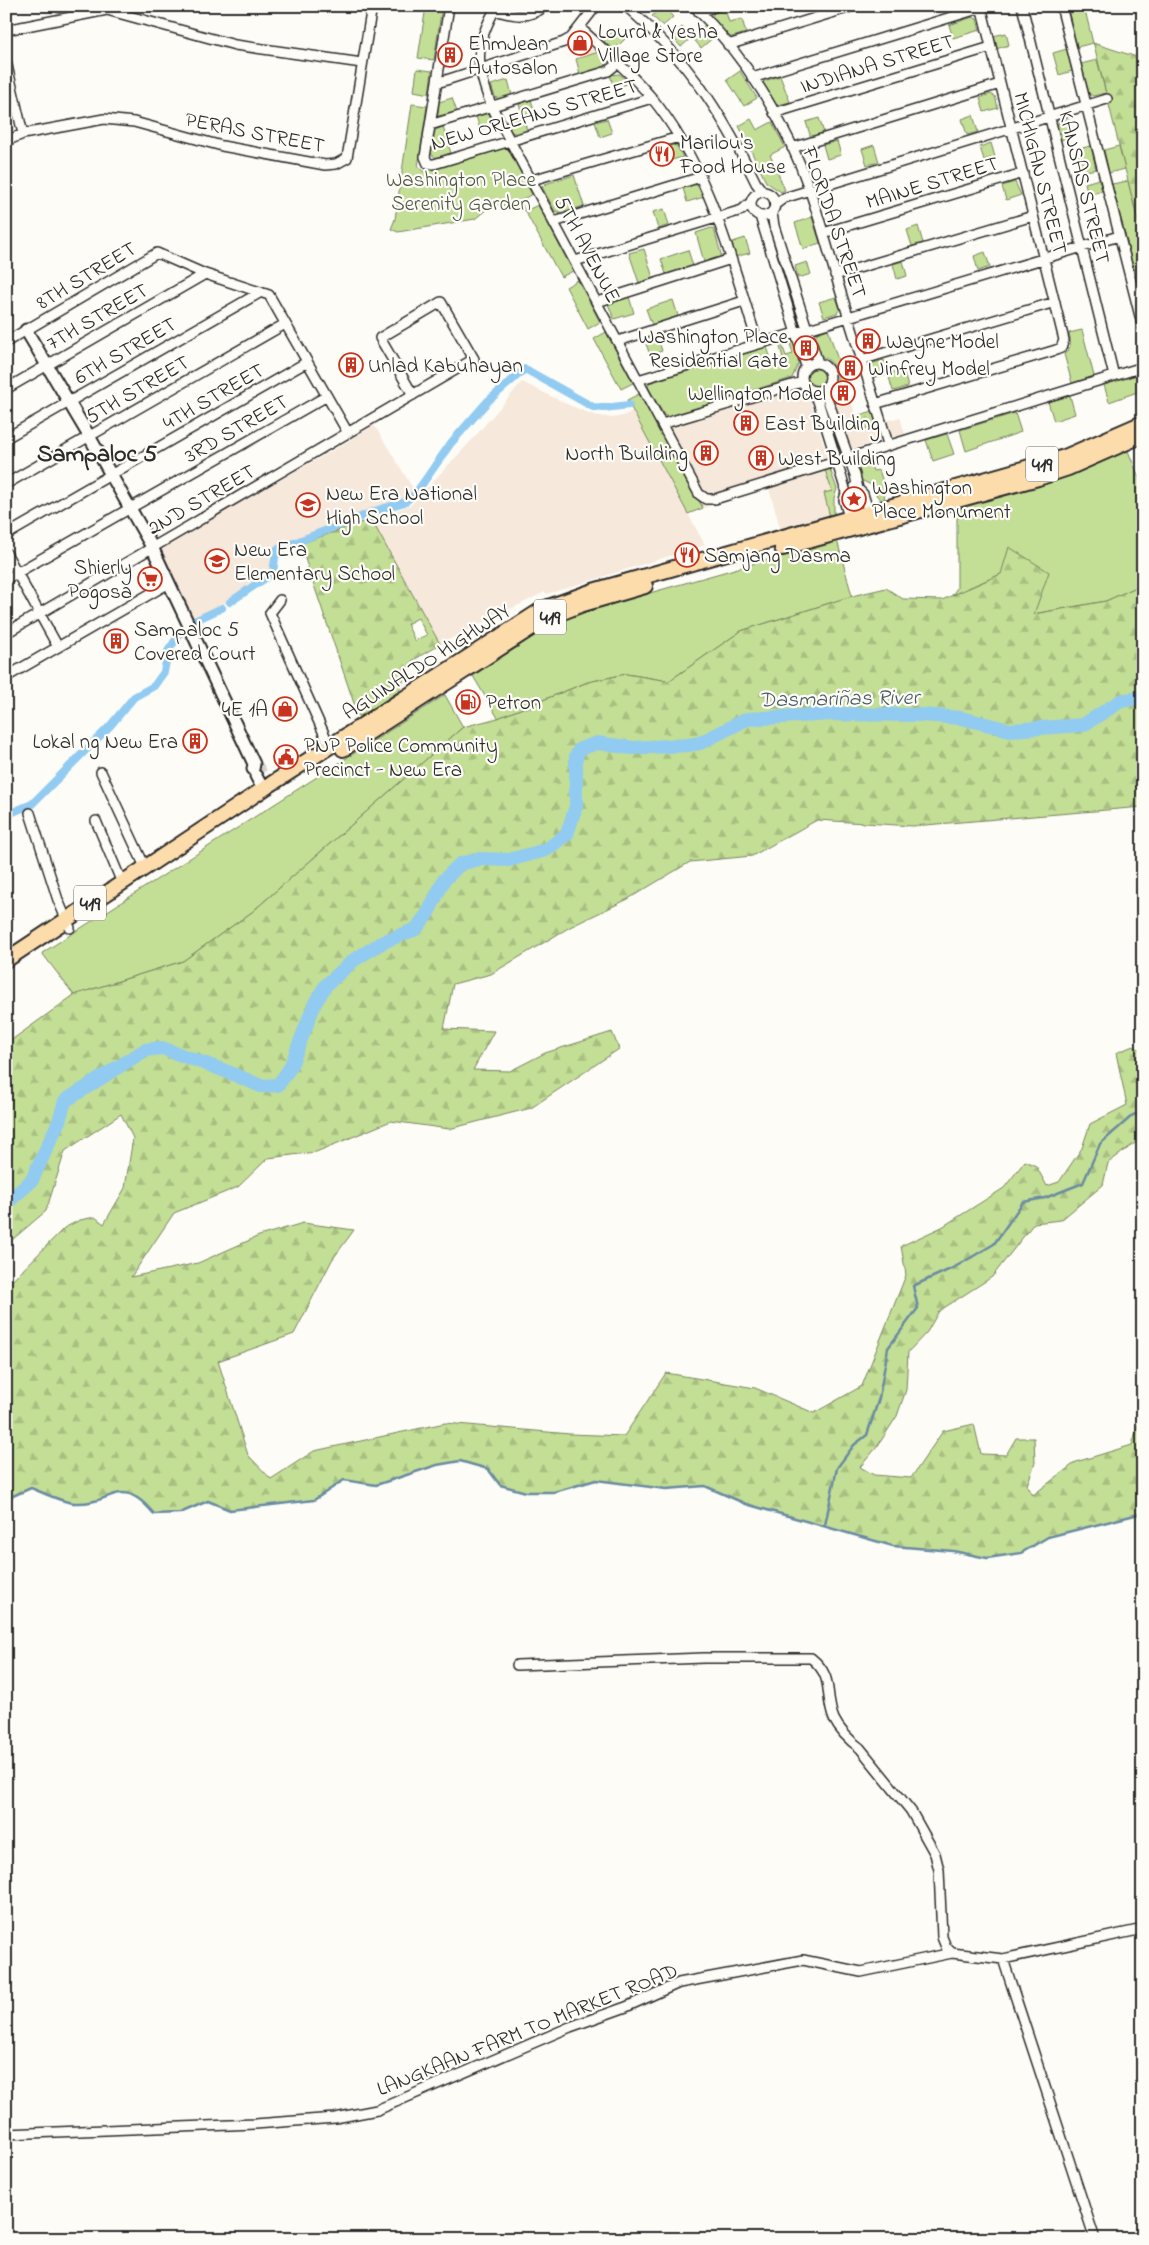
<svg xmlns="http://www.w3.org/2000/svg" width="1149" height="2245" font-family="'Indie Flower',sans-serif">
<defs>
<pattern id="forest-firs" width="22" height="20" patternUnits="userSpaceOnUse" patternTransform="scale(1.25)"><rect width="22" height="20" fill="#c3de95"/><path d="M5 1l3.5 6h-7zM16 11l3.5 6h-7z" fill="#a8bf81"/></pattern>
<pattern id="park-dots" width="8" height="8" patternUnits="userSpaceOnUse" patternTransform="scale(1.25)"><rect width="8" height="8" fill="#c3de95"/><path d="M2 2h.1M6 6h.1" fill="none" stroke="#a8bf81" stroke-width="1.8" stroke-linecap="round"/></pattern>
</defs>
<rect width="100%" height="100%" fill="#fdfcf7"/>
<filter id="ink" filterUnits="userSpaceOnUse"><feTurbulence type="fractalNoise" baseFrequency=".02" numOctaves="2"/><feDisplacementMap in="SourceGraphic" scale="10" xChannelSelector="R" yChannelSelector="G"/><feConvolveMatrix kernelMatrix="1 2 1 2 8 2 1 2 1" color-interpolation-filters="sRGB"/></filter>
<g filter="url(#ink)">
<path fill="#f6e8da" d="M582 36 583 37 599 52 579 58 574 42Z
M783 357 799 362 794 377 790 379 793 390 811 403 837 489 834 498V513L830 517 781 531 769 488 703 508 688 514 705 545 547 594 545 592 440 644 371 519 411 505 471 441 522 382 571 406 594 415 612 418 623 416 654 399Z
M845 382 860 430 877 425 881 438 879 441 854 449 849 447 832 393 836 386Z
M900 417 905 434 895 437 891 435 887 421Z
M374 425 414 490 403 499 270 548V571L223 605 192 619 159 548 332 451Z"/>
<path fill="#c3de95" stroke="#778460" d="M426 6H442L434 60 418 58Z
M663 6 673 17 663 26 652 16Z
M1077 6H1084L1093 43 1077 47 1068 9Z
M725 9 729 22 742 19 746 33 728 38 711 19 714 12Z
M973 17 977 19 980 30 953 38 949 25Z
M705 25 714 37 701 48 692 37 681 47 672 36 682 27 692 37Z
M614 29 625 39 614 50 604 41Z
M1006 33 1009 45 996 49 993 36Z
M1067 49 1072 71 1059 75 1053 53Z
M599 52 607 60V63L604 67 580 74 576 59Z
M1097 60 1106 93 1093 96 1089 94 1081 64Z
M417 69 432 71 429 94 414 91Z
M740 71 757 98 744 106 727 80Z
M619 74 630 83 614 88 610 75Z
M780 76 790 102 778 105 775 104 763 85 764 81Z
M508 80 512 95 499 99 495 97 491 85Z
M990 94 995 96 998 108 984 112 980 98Z
M452 98 457 112 438 116 439 102Z
M531 100 535 112 523 116 527 131 518 134 511 132 506 121 523 116 519 104Z
M412 104 427 106 418 167 424 172 505 148 509 150 532 194 520 201 525 211 538 205 573 271 561 277 525 211 494 203 475 219 398 232 391 229 395 219Z
M486 113 489 114 494 125 480 129 476 116Z
M973 115 978 132 967 135 962 119Z
M819 118 824 133 811 138 806 122Z
M607 119 612 133 600 137 595 122Z
M751 119 757 130 772 122 785 147 770 155 785 190 781 192 766 182 739 126Z
M1069 119 1073 136 1060 140 1057 126 1059 121Z
M443 127 451 153 436 158 431 154 435 130Z
M837 141 841 155 827 159 823 145Z
M991 143 995 157 984 160 980 147Z
M672 145 677 146 683 157 668 161 664 147Z
M874 145 879 162 867 165 862 149Z
M1091 146 1096 169 1082 172 1077 149Z
M1119 146 1125 169 1109 173 1104 150Z
M574 175 584 206 561 213 555 211 542 187 545 184Z
M1099 179 1102 191 1088 195 1085 183Z
M1128 181 1143 241V272L1135 274 1112 184Z
M1015 182 1021 195 1006 200 1002 186Z
M694 184 698 186 704 197 687 202 683 188Z
M664 209 669 225 658 229 653 212Z
M812 217 820 243 803 249 795 223Z
M918 226 923 243 912 246 907 230Z
M711 228 714 229 721 254 720 258 704 262 696 233Z
M745 238 750 253 735 257 730 243Z
M644 249 653 278 639 283 629 253Z
M688 250 693 266 666 274 661 259Z
M985 252 990 267 978 271 974 256Z
M903 261 907 276 897 279 893 264Z
M807 262 811 274 798 278 795 266Z
M578 280 600 322 588 329 566 287Z
M629 297 634 313 614 319 608 304Z
M836 297 840 309 837 313 824 317 819 302Z
M673 300 678 316 652 325 646 309Z
M828 329 845 382 836 386C840 372 834 361 821 356L815 337 817 333Z
M1082 330 1094 376 1072 383 1064 354C1072 348 1071 342 1069 333Z
M606 332 633 383 621 389 594 339Z
M657 335 662 351 650 355 644 338Z
M789 340 793 341 799 362 792 378 669 417 664 415 648 387 649 383 767 347 772 362 783 358 779 343 781 342 786 356 793 354Z
M884 360 888 374 903 369 908 387 893 391 888 374 872 378 869 369 870 364Z
M807 378a9 9 0 1 1 18 0a9 9 0 1 1-18 0Z
M1143 373V390L1109 402 1104 385Z
M639 394 703 508 688 514 627 400Z
M1070 396 1075 414 1054 421 1048 402Z
M1015 413 1021 432 966 451 960 430Z
M947 434 954 454 933 461 926 440Z
M1128 451 1143 487V584L1106 601 1033 614 1001 574 952 595 957 588V508L1041 485Z
M869 458 873 471 879 470 885 488 884 502 877 496 871 485 861 480 857 462Z
M830 469 837 489 834 498V513L830 517 824 493 832 491 825 470Z
M837 540 852 596 741 631 669 681 626 674 588 682 498 718 473 676 549 626 586 611Z
M445 695 463 727 252 912 183 961 74 995 42 953Z"/>
<path fill="url(#forest-firs)" stroke="#778460" fill-rule="evenodd" d="M1093 43 1143 59V241L1094 45Z
M371 519 440 644 412 661 399 691 359 718 300 544ZM418 618 427 635 415 641 407 624Z
M1009 547 1049 572 1034 614 1106 601 1143 584V807L913 826 817 820 752 856 690 862 628 899 570 927 491 974 453 984 444 1029 494 1031 473 1070 510 1071 545 1053 612 1032 619 1049 531 1108 449 1129 391 1121 316 1152 268 1158 238 1187 174 1213 131 1277 198 1263 259 1236 303 1223 354 1230 332 1260 294 1334 218 1361 248 1455 271 1479 314 1451 445 1423 570 1434 624 1436 666 1373 755 1388 814 1413 862 1386 906 1275 901 1246 942 1227 1004 1188 1025 1161 1036 1166 1047 1186 1059 1182 1082 1148 1090 1124 1127 1105 1116 1053 1133 1046 1143 1051V1137L1108 1163 1103 1185 1061 1220 1034 1223 992 1277 939 1311 927 1332 908 1352 906 1390 897 1416 877 1447 860 1467 874 1475 911 1478 943 1431 974 1424 981 1454 1006 1455 1016 1438H1034L1035 1463 1027 1485 1033 1495 1076 1462 1132 1445 1143 1408V1513L1048 1537 1021 1553 987 1558 953 1551 893 1546 746 1504 705 1486 666 1489 596 1480 554 1492H526L500 1485 488 1469 460 1461 437 1465 376 1485 344 1480 314 1500 230 1510 208 1501 180 1513 154 1514C120 1473 113 1505 75 1503 63 1503 43 1492 31 1488L6 1499V1287L64 1228 80 1220 95 1217 104 1224 125 1188 133 1138 121 1114 65 1151 46 1211 6 1245V1044L74 995 183 961 252 912 463 727 498 718 588 682 626 674 669 681 741 631 852 596 886 588 903 599 942 600 1001 574Z"/>
<path fill="url(#park-dots)" stroke="#778460" d="M873 411 877 425 860 430 856 416Z"/>
<g fill="none" stroke-linecap="round" stroke-linejoin="round">
<path stroke="#698ba2" stroke-width="2.5" d="M6 1499 31 1488C42 1492 63 1503 75 1503 113 1505 120 1473 154 1514L180 1513 208 1501 230 1510 314 1500 344 1480 376 1485 437 1465 460 1461 488 1469 500 1485 526 1492H554L596 1480 666 1489 705 1486 746 1504 893 1546 953 1551 987 1558 1021 1553 1048 1537 1143 1513
M825 1525 837 1468 854 1445 867 1435 879 1398 888 1348 918 1308 913 1286 955 1267 994 1244 1023 1202 1045 1198 1083 1183 1100 1144 1133 1115 1143 1112"/>
<path stroke="#92cbf1" stroke-width="8" d="M230 602 273 573 276 550 381 509 405 502 416 493 451 443 488 401 525 369 593 407 604 408 629 405
M192 622 222 608
M6 815 32 804 110 726 134 697 154 686 164 672 168 651 181 632"/>
<path stroke="#92cbf1" stroke-width="14" d="M6 1204 32 1180 59 1121 65 1101 145 1050 162 1048 228 1072 261 1086 278 1085 290 1068 315 1003 326 985 354 960 383 942 416 929 428 913 444 880 460 864 479 859 509 860 546 850 567 834 576 806V756L580 749 597 743 633 748 688 745 700 743 747 719 832 714 921 715 961 718 1010 730 1083 725 1121 701 1143 697"/>
<path stroke="#d3d2ce" stroke-width="11" stroke-dasharray="11 5.5" stroke-linecap="butt" d="M258 766 262 773"/>
<g stroke="#2b2b2b" stroke-width="12">
<path id="minor" d="M449 6 425 157 428 164H434L652 98
M497 6C474 45 475 65 492 107L699 494 706 499H715L1143 367
M626 6C687 59 721 111 756 183L763 192
M694 6C745 56 787 123 810 191 822 226 831 261 842 296 857 346 873 395 888 444
M1022 6 1114 376
M1061 6 1143 328
M495 10C513 16 529 19 545 6
M699 12 717 6
M580 28C604 50 630 72 651 97 709 167 731 259 758 344
M6 30 107 10 235 45 362 63
M728 45 854 6
M6 61 23 134
M752 78 981 8
M437 83 564 42 571 38 596 6
M774 113 991 47
M430 125 608 71 618 63
M6 141 23 134 104 119 134 122 222 146 325 165 336 164 347 158 372 6
M792 148 1000 84
M532 180 679 137
M751 204a12 12 0 1 1 24 0a12 12 0 1 1-24 0Z
M776 204 784 198 1107 99
M772 213 774 226 818 363
M760 216 806 366
M554 222 701 177
M823 233 1023 173
M575 261 742 210 751 202
M835 275 1033 216
M597 302 731 259
M618 341 744 301
M6 342 157 253 205 274 269 295 348 433
M861 360 1055 302
M802 377a14 14 0 1 1 28 0a14 14 0 1 1-28 0Z
M638 380 1119 236
M828 385 827 398 855 475 858 489
M6 389 205 274
M812 391 818 401 844 485 846 493 844 500 850 521
M875 404 1056 350 1061 348 1064 340 981 6
M662 424 802 382
M6 438 261 292
M6 484 285 324
M855 486 863 494 870 516
M6 535 307 362
M6 553 58 647
M6 579 327 396
M280 600 270 613 330 747
M6 633 191 525 221 507 474 359 441 302 380 338 413 395
M6 677 169 583
M101 772 145 867
M30 813 58 900 70 928
M96 821 122 883
M517 1665 704 1658H811C835 1677 824 1695 834 1719 840 1731 849 1740 860 1748L911 1811 935 1854 939 1870 942 1937 946 1947 952 1953
M1003 1959 1095 2239
M6 2134 255 2124 335 2118 377 2110 570 2027 626 2007 679 1983 803 1960 861 1972 952 1953 1003 1959 1143 1929"/>
</g>
<g stroke="#2b2b2b" stroke-width="15">
<path id="tertiary" d="M26 330 89 436 152 547 254 764 253 769
M256 776 263 789"/>
</g>
<g stroke="#2b2b2b" stroke-width="18">
<path id="primary" d="M782 548 1038 478 1068 468 1143 435
M343 749 545 619 583 604 645 586
M6 960 268 786 543 609 593 591 1065 457 1143 423"/>
</g>
<use href="#minor" stroke="#fdfcf7" stroke-width="9"/>
<use href="#tertiary" stroke="#fdfcf7" stroke-width="11"/>
<use href="#primary" stroke="#fddcac" stroke-width="14"/>
</g>
</g>
<defs>
<g id="shop-ring" transform="scale(1.25)"><circle r="9.5" fill="#fdfcf7" stroke="#c8321e" stroke-width="1.5"/><path d="M-5-2.5h2.3a2.7 3.5 0 0 1 5.4 0H5L5.5 6h-11ZM-1.5-2.5h3a1.5 2.3 0 0 0-3 0Z" fill="#c8321e"/></g>
<g id="building-ring" transform="scale(1.25)"><circle r="9.5" fill="#fdfcf7" stroke="#c8321e" stroke-width="1.5"/><path d="M-4-6H4V6H1V3H-1V6H-4ZM-2.5-4.3h1.7v1.8h-1.7ZM.8-4.3h1.7v1.8H.8ZM-2.5-1h1.7V.8h-1.7ZM.8-1h1.7V.8H.8Z" fill="#c8321e"/></g>
<g id="restaurant-ring" transform="scale(1.25)"><circle r="9.5" fill="#fdfcf7" stroke="#c8321e" stroke-width="1.5"/><path d="M-5-6h1v4h1v-4h1v4h1v-4h1v5L-1.5 .5V6h-2V.5L-5-1ZM5-6V6H3V1.5H1.5Q1.5-4 5-6Z" fill="#c8321e"/></g>
<g id="sight-ring" transform="scale(1.25)"><circle r="9.5" fill="#fdfcf7" stroke="#c8321e" stroke-width="1.5"/><path d="M0-6L1.8-2.2L6-1.7L2.9 1.2L3.7 5.4L0 3.3L-3.7 5.4L-2.9 1.2L-6-1.7L-1.8-2.2Z" fill="#c8321e"/></g>
<g id="school-ring" transform="scale(1.25)"><circle r="9.5" fill="#fdfcf7" stroke="#c8321e" stroke-width="1.5"/><path d="M0-5L7-2L0 1L-7-2ZM-4 1L0 2.5L4 1V4Q0 6-4 4Z" fill="#c8321e"/></g>
<g id="supermarket-ring" transform="scale(1.25)"><circle r="9.5" fill="#fdfcf7" stroke="#c8321e" stroke-width="1.5"/><path d="M-6-5.5h2.5l.6 2H6L4.5 2H-2.5L-4.4-4H-6ZM-1.5 3.2a1.3 1.3 0 1 0 .1 0ZM3 3.2a1.3 1.3 0 1 0 .1 0Z" fill="#c8321e"/></g>
<g id="fuel-ring" transform="scale(1.25)"><circle r="9.5" fill="#fdfcf7" stroke="#c8321e" stroke-width="1.5"/><path d="M-5.5-6h7V0h2V4h1.3V-2.5L3-4.5l.8-.8L6-3V5H2.5V1h-1V6h-7ZM-4.2-4.7v3.2H.2V-4.7Z" fill="#c8321e"/></g>
<g id="civic-ring" transform="scale(1.25)"><circle r="9.5" fill="#fdfcf7" stroke="#c8321e" stroke-width="1.5"/><path d="M-.6-6.5H3V-4.5H.6V-3L4-1V1h2V6H-6V1h2V-1L-.6-3ZM-1.2 2.5V6h2.4V2.5Z" fill="#c8321e"/></g>
</defs>
<g fill-rule="evenodd">
<use href="#shop-ring" x="580" y="43"/>
<use href="#building-ring" x="450" y="55"/>
<use href="#restaurant-ring" x="662" y="154"/>
<use href="#building-ring" x="868" y="341"/>
<use href="#building-ring" x="806" y="348"/>
<use href="#building-ring" x="351" y="365"/>
<use href="#building-ring" x="850" y="368"/>
<use href="#building-ring" x="843" y="393"/>
<use href="#building-ring" x="746" y="423"/>
<use href="#building-ring" x="706" y="453"/>
<use href="#building-ring" x="761" y="458"/>
<use href="#sight-ring" x="854" y="499"/>
<use href="#school-ring" x="308" y="505"/>
<use href="#restaurant-ring" x="687" y="555"/>
<use href="#school-ring" x="217" y="561"/>
<use href="#supermarket-ring" x="150" y="579"/>
<use href="#building-ring" x="116" y="641"/>
<use href="#fuel-ring" x="468" y="702"/>
<use href="#shop-ring" x="285" y="709"/>
<use href="#building-ring" x="195" y="741"/>
<use href="#civic-ring" x="286" y="757"/>
</g>
<g text-anchor="middle" stroke-width="4.5" stroke-linejoin="round" paint-order="stroke">
<g fill="#fdfcf7" stroke="#6a6a68" stroke-width="1">
<rect x="1026" y="446.5" width="32" height="35" rx="4"/>
<rect x="534" y="599.5" width="32" height="35" rx="4"/>
<rect x="74" y="885.5" width="32" height="35" rx="4"/>
</g>
<g font-size="20" font-weight="bold" fill="#2b2b2b">
<text x="1042" y="471">419</text>
<text x="550" y="624">419</text>
<text x="90" y="910">419</text>
</g>
<g font-size="21" fill="#2b2b2b" stroke="#fdfcf7" text-anchor="start">
<text x="598" y="38">Lourd &amp; Yesha<tspan x="598" dy="24">Village Store</tspan></text>
<text x="468" y="50">EhmJean<tspan x="468" dy="24">Autosalon</tspan></text>
<text x="680" y="149">Marilou's<tspan x="680" dy="24">Food House</tspan></text>
<text x="788" y="343" text-anchor="end">Washington Place<tspan x="788" dy="24">Residential Gate</tspan></text>
<text x="886" y="348">Wayne Model</text>
<text x="368" y="372">Unlad Kabuhayan</text>
<text x="868" y="375">Winfrey Model</text>
<text x="826" y="400" text-anchor="end">Wellington Model</text>
<text x="764" y="430">East Building</text>
<text x="688" y="460" text-anchor="end">North Building</text>
<text x="778" y="465">West Building</text>
<text x="872" y="494">Washington<tspan x="872" dy="24">Place Monument</tspan></text>
<text x="326" y="500">New Era National<tspan x="326" dy="24">High School</tspan></text>
<text x="234" y="556">New Era<tspan x="234" dy="24">Elementary School</tspan></text>
<text x="704" y="562">Samjang Dasma</text>
<text x="132" y="574" text-anchor="end">Shierly<tspan x="132" dy="24">Pogosa</tspan></text>
<text x="134" y="636">Sampaloc 5<tspan x="134" dy="24">Covered Court</tspan></text>
<text x="486" y="709">Petron</text>
<text x="268" y="716" text-anchor="end">4E 1A</text>
<text x="178" y="748" text-anchor="end">Lokal ng New Era</text>
<text x="304" y="752">PNP Police Community<tspan x="304" dy="24">Precinct - New Era</tspan></text>
</g>
<g font-size="21" fill="#2b2b2b" stroke="#fdfcf7">
<text transform="translate(877 63) rotate(-17)" y="7">INDIANA STREET</text>
<text transform="translate(534 114) rotate(-16)" y="7">NEW ORLEANS STREET</text>
<text transform="translate(255 132) rotate(11)" y="7">PERAS STREET</text>
<text transform="translate(1041 173) rotate(76)" y="7">MICHIGAN STREET</text>
<text transform="translate(932 182) rotate(-17)" y="7">MAINE STREET</text>
<text transform="translate(1085 187) rotate(76)" y="7">KANSAS STREET</text>
<text transform="translate(835 222) rotate(71)" y="7">FLORIDA STREET</text>
<text transform="translate(588 249) rotate(62)" y="7">5TH AVENUE</text>
<text transform="translate(86 275) rotate(-31)" y="7">8TH STREET</text>
<text transform="translate(97 316) rotate(-30)" y="7">7TH STREET</text>
<text transform="translate(125 350) rotate(-30)" y="7">6TH STREET</text>
<text transform="translate(137 389) rotate(-30)" y="7">5TH STREET</text>
<text transform="translate(213 396) rotate(-30)" y="7">4TH STREET</text>
<text transform="translate(236 428) rotate(-30)" y="7">3RD STREET</text>
<text transform="translate(201 499) rotate(-30)" y="7">2ND STREET</text>
<text transform="translate(426 661) rotate(-33)" y="7">AGUINALDO HIGHWAY</text>
<text transform="translate(527 2029) rotate(-22)" y="7">LANGKAAN FARM TO MARKET ROAD</text>
</g>
<g font-size="21" fill="#515846" stroke="#fdfcf7">
<text x="461" y="186">Washington Place<tspan x="461" dy="24">Serenity Garden</tspan></text>
</g>
<g font-size="22" font-style="italic" fill="#4a5b66" stroke="#fdfcf7">
<text transform="translate(839 697) rotate(-1)" y="8">Dasmariñas River</text>
</g>
<g font-size="24" font-weight="bold" fill="#2b2b2b" stroke="#fdfcf7">
<text x="97" y="461">Sampaloc 5</text>
</g>
</g>
<rect width="1149" height="2245" fill="none" stroke="#fdfcf7" stroke-width="25"/>
<rect x="12" y="12" width="1124" height="2220" fill="none" stroke="#2b2b2b" stroke-width="2" filter="url(#ink)"/>
</svg>
